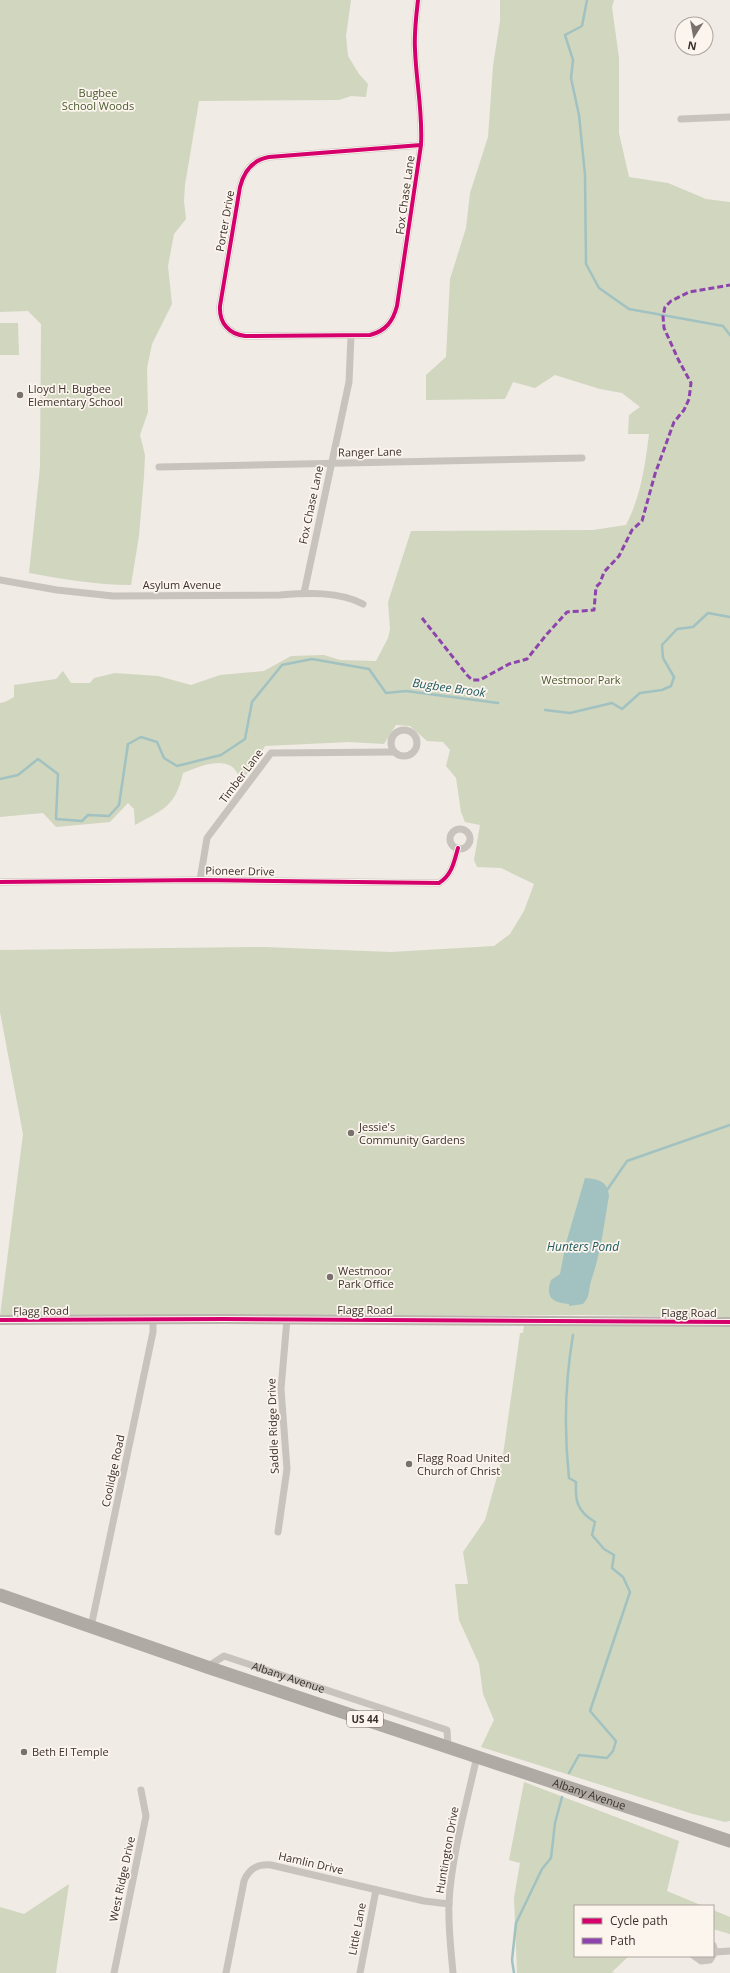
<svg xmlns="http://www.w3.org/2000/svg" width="730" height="1973" font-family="'Open Sans',sans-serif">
<rect width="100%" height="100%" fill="#f0ebe5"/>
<path fill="#d1d6bf" d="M0 0H351L346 36 348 56 359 74 368 84 366 97 351 96 339 100 199 101 185 185 184 201 186 219 174 234 168 266 172 304 152 344 147 368 148 412 140 435 145 455 144 476 139 536 131 585C96 585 63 579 29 573L40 467 41 324 28 311 0 312Z
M500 0H614L612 7 619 58V133L629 177 668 183 706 199 730 202V1317L583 1315 0 1316 23 1134 0 1012V950L264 947 391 952 494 946 510 934 524 911 534 884 501 868 477 867 474 860 480 825 465 822 461 812 456 778 446 766 450 750 443 742 427 741 410 726 396 725 384 744 349 742 265 746 254 766 245 776H239C229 753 201 766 183 773 175 807 164 809 135 825L134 809 128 803 110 822 56 827 43 813 0 817V703L5 702 14 697V685L56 679 63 671 71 683H90L94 678 115 673 158 676 191 685 220 675 264 671 291 656 324 655 340 660 376 661 388 638 390 629 388 602 411 531 593 530 626 525C641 496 645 466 649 434H628L629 415 640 407 622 393 600 389 555 375 535 388 513 382 505 399 426 400V375L446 357 450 279 466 228 470 193 488 137 493 66 500 21Z
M0 323H18L19 355H0Z
M524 1325 730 1327V1821L725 1822 693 1814 481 1747 494 1720 483 1694 479 1664 459 1620 455 1584H468L463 1552 485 1520 503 1455 520 1333H523Z
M524 1782 679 1841 667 1891 703 1906H575V1956H629L612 1972 615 1973H517L514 1898 520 1863 509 1860Z
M69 1884 56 1973H0V1907L24 1914Z
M713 1910 730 1917V1934L713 1929Z"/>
<path fill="#a1c2c1" d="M585 1178C598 1179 608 1181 609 1196 604 1224 601 1252 592 1278 588 1288 591 1296 583 1304L569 1306V1304C552 1303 545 1297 551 1280L560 1274 566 1243Z"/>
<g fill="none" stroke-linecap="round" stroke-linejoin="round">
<path stroke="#a1c2c1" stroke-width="2.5" d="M587 0 582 26 565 35 573 60 571 78 579 115 585 175 586 264 599 288 629 309 723 326 730 335
M545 710 570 713 612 703 622 709 640 693 662 690 671 686 674 677 663 658 662 645 677 629 693 627 708 613 730 617
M0 779 18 775 38 759 58 774 56 819 82 821 88 815 109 816 119 805 128 744 141 737 157 742 164 758 177 766 221 755 245 739 252 702 282 665 312 659 369 669 386 693 406 691 498 703
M607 1190 627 1161 730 1125
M569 1773 579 1755 607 1758 613 1751 616 1741 590 1711 630 1592 623 1577 612 1568 614 1555 604 1549 592 1535 595 1522C577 1511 575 1501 576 1482L569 1478C564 1431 565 1382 573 1335
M514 1973 512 1960 516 1923 542 1869 551 1858 555 1823 562 1797"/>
<g stroke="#c9c3be" stroke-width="7">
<path d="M418 0C416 17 414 33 415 49 416 81 423 113 421 145L397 306C393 321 386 331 370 335L245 336C229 334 219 323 220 306L240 187C244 171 252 160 269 157L421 145"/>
<path d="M681 119 730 117"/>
<path d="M159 467 582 458"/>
<path d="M0 580 57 590 113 596 280 595C307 593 339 591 363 604"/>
<path d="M304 593 349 382 351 336"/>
<circle cx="404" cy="743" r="13"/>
<circle cx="460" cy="839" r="10"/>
<path d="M200 880 207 838 271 753 394 752"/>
<path d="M0 882 200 880 439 883C452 875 454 862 458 848"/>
<path d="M278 1532 287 1469 281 1389 287 1319"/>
<path d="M91 1627 153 1332V1319"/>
<path id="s1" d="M207 1667 224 1656 447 1730 448 1747"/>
<path d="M715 1952 730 1951"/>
<path d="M694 1956 701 1961 710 1960 715 1952 713 1945"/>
<path d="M114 1973 146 1816 141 1790"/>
<path d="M226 1973 244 1881C249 1868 258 1864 271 1865L424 1901 449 1904"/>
<path d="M360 1973 376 1890"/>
<path d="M453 1973C451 1950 448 1926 449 1903 451 1857 467 1802 477 1756"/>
</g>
<path stroke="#bab3ae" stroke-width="10" d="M0 1320 224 1319 730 1322"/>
<path stroke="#afaaa4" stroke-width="13" id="s2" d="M0 1595 207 1667 730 1841"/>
<path stroke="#8e44ad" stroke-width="3" stroke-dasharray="6 3" stroke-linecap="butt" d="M422 618 467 675 472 680H480L509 664 527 659 547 634 567 612 594 610 596 587 600 583 604 572 619 556 632 530 642 521 655 474 674 422 684 410 689 399 691 383 678 359 664 328 663 316 665 307 671 301 689 292 730 285"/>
<g stroke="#fbf5ee" stroke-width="6">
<path id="cycleway" d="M418 0C416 17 414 33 415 49 416 81 423 113 421 145L397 306C393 321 386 331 370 335L245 336C229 334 219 323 220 306L240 187C244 171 252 160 269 157L421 145
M0 882 200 880 439 883C452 875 454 862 458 848
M0 1320 224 1319 730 1322"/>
</g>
<use href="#cycleway" stroke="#d6006c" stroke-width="4"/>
</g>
<g fill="#7a716c" stroke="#fbf5ee" stroke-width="1.5">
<circle cx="20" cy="395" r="4"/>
<circle cx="351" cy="1133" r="4"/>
<circle cx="330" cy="1277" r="4"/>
<circle cx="409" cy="1464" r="4"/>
<circle cx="24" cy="1752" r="4"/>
</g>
<g text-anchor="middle" stroke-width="3.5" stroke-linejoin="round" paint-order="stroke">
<rect fill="#fbf5ee" stroke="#756b66" stroke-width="1" x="347" y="1711" width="36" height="16" rx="3"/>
<g font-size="10" font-weight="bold" fill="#3b302b">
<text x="365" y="1723">US 44</text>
</g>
<g font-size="11" fill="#4a5a2e" stroke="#fbf5ee">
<text x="98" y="97">Bugbee<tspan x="98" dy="13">School Woods</tspan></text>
<text x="581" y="684">Westmoor Park</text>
</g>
<g font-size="11" fill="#3b302b" stroke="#fbf5ee">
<text transform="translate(405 195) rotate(-82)" y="4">Fox Chase Lane</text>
<text transform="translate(225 221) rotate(-80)" y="4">Porter Drive</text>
<text transform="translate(370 452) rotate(-1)" y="4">Ranger Lane</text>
<text transform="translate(311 505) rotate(-78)" y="4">Fox Chase Lane</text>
<text x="182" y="589">Asylum Avenue</text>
<text transform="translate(241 776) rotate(-53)" y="4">Timber Lane</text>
<text transform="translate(240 871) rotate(1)" y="4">Pioneer Drive</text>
<text x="365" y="1314">Flagg Road</text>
<text transform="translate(41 1311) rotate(-1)" y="4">Flagg Road</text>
<text x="689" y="1317">Flagg Road</text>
<text transform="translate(273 1426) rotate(-92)" y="4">Saddle Ridge Drive</text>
<text transform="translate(113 1471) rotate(-78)" y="4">Coolidge Road</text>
<text dy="4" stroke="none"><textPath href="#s1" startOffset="88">Albany Avenue</textPath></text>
<text dy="4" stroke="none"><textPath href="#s2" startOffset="622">Albany Avenue</textPath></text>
<text transform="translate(447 1850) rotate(-80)" y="4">Huntington Drive</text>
<text transform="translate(311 1863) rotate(13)" y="4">Hamlin Drive</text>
<text transform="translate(122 1879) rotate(-78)" y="4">West Ridge Drive</text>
<text transform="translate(357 1929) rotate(-79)" y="4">Little Lane</text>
</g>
<g font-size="11" fill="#3b302b" stroke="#fbf5ee" text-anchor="start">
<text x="28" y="393">Lloyd H. Bugbee<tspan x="28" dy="13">Elementary School</tspan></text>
<text x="359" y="1131">Jessie's<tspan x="359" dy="13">Community Gardens</tspan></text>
<text x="338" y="1275">Westmoor<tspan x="338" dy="13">Park Office</tspan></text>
<text x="417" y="1462">Flagg Road United<tspan x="417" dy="13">Church of Christ</tspan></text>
<text x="32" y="1756">Beth El Temple</text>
</g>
<g font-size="12" font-style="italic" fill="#1f5a5e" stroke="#fbf5ee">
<text transform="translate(449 688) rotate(8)" y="4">Bugbee Brook</text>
<text x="583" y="1251">Hunters Pond</text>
</g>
</g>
<rect x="574" y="1905" width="140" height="52" fill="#fbf5ee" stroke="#aea6a0"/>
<rect x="582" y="1918" width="20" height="6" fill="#d6006c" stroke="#aea6a0"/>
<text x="610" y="1925" font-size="12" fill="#3b302b">Cycle path</text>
<rect x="582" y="1938" width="20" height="6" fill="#8e44ad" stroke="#aea6a0"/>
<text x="610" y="1945" font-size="12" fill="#3b302b">Path</text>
<g transform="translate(694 36) rotate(191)"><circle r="19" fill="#fbf5ee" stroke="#aea6a0"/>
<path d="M0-3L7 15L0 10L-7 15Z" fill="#7a716c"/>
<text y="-6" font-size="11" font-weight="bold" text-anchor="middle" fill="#3b302b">N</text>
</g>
</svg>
